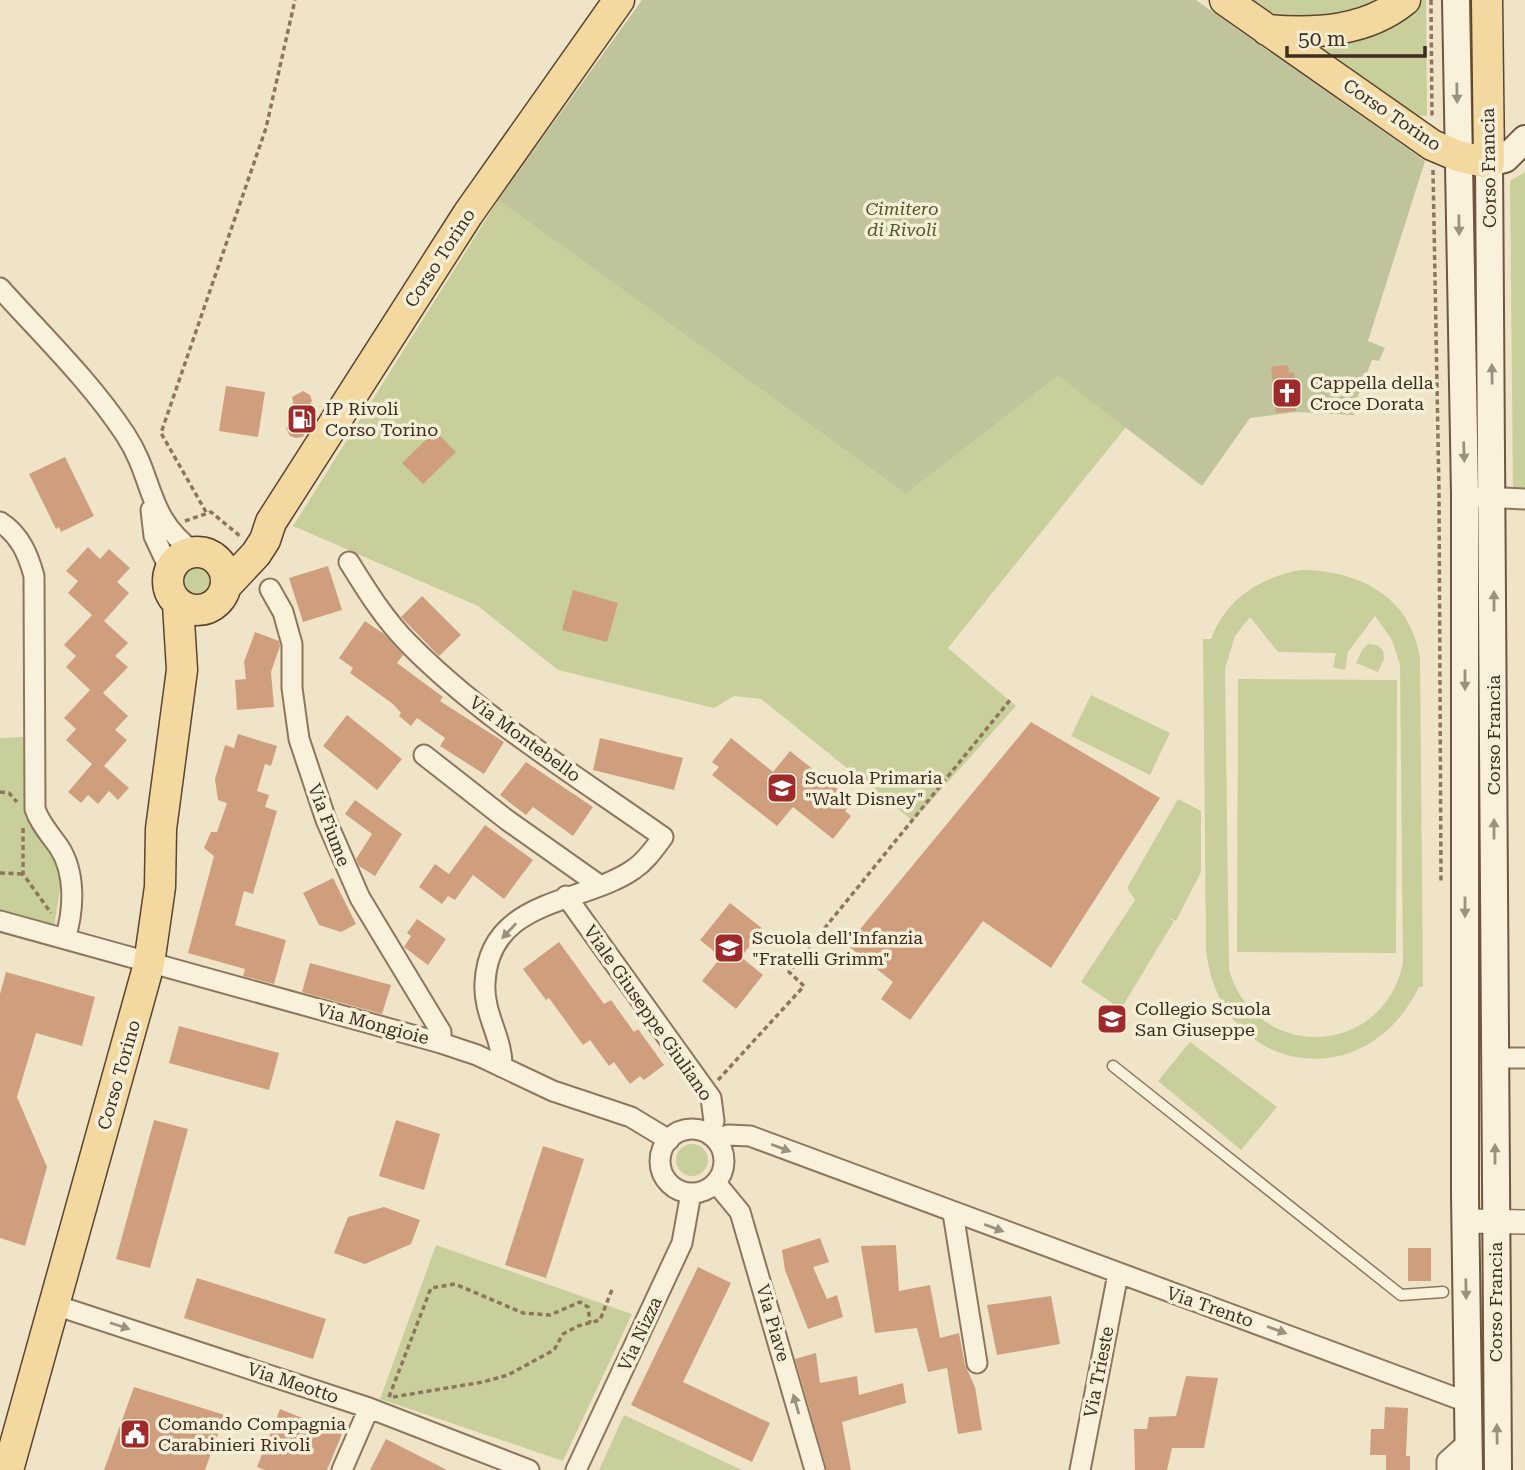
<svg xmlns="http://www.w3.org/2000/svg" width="1525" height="1470" font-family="'Roboto Serif',serif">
<rect width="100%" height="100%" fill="#f0e4c8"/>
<path fill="#c9cf9b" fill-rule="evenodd" d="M1254 0H1388L1339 19 1276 16Z
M1415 0H1426L1427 116 1413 115 1300 37Z
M1525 172V490L1513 491 1510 181Z
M498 200 906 494 1058 376 1126 427 948 648 1016 706 913 821 761 699 734 696 714 708 558 670 478 606 293 526Z
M182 581a15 15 0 1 1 30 0a15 15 0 1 1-30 0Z
M1301 570C1358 570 1411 596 1420 658L1423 987H1419C1365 1099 1220 1075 1206 950L1203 639H1211C1226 599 1260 577 1301 570ZM1375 616 1392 640 1400 665 1403 963C1383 1058 1257 1063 1229 970L1225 669 1235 636 1250 617 1278 652 1336 653 1333 667 1345 670 1348 652Z
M1368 644 1377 645 1383 650 1384 659 1378 672 1356 663 1362 650Z
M1238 679 1397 680 1396 953 1237 952Z
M1091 695 1170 733 1150 775 1071 736Z
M25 737 29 824 50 849 62 876 54 927 0 913V738Z
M1178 799 1201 811V872L1176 921 1162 914 1174 921 1121 1009 1081 982 1135 900 1127 888Z
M1190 1042 1277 1107 1241 1150 1158 1081Z
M676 1160a16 16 0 1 1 32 0a16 16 0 1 1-32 0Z
M436 1245 632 1314 563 1461 380 1399Z
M624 1415 742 1470H599Z"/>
<path fill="#bfc49a" d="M642 0H1196L1425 161 1368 341 1385 348 1379 361 1372 360 1354 406V415L1296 412 1250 418 1202 486 1058 376 906 494 498 200Z"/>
<path fill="#cf9f7d" d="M1288 365 1289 373 1294 372 1295 382 1298 381 1300 405 1296 406V411L1276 413 1271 367Z
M226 386 265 392 258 437 219 431Z
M303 391 310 395 312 401 302 415 308 428 303 437 296 438 290 436 286 428 295 414 292 397Z
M435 431 456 452 423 484 402 463Z
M65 457 94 516 61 532 59 527 56 529 29 474Z
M88 547 100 559 109 549 130 568 117 582 129 593 104 621 128 643 115 656 128 667 103 693 128 716 115 730 127 740 104 766 129 788 118 800 109 791 98 804 88 795 81 803 68 792 92 764 66 740 76 729 64 718 90 690 66 667 76 656 64 645 92 615 68 593 78 581 66 571Z
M328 566 342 610 303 622 289 578Z
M573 590 618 603 607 642 562 630Z
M422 596 461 635 439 656 401 617Z
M365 621 384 634 403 655 397 663 443 697 440 701 504 742 484 774 440 746 445 738 417 718 411 726 399 716 401 713 393 704 350 673 353 668 339 658Z
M255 632 279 641 280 646 271 672 274 707 237 710 235 680 246 679 244 662Z
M347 715 402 759 377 790 323 746Z
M1031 722 1160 798 1051 968 983 921 910 1020 881 999 893 982 847 945Z
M238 734 277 746 271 766 265 764 257 791 269 795 265 807 277 811 253 894 244 891 235 925 286 940 274 984 243 976 245 969 188 953 214 856 204 848 211 832H217L227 803 218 800 215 779 225 745 234 748Z
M600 738 683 758 674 790 593 770Z
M731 738 773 772 790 751 853 801 845 811 851 816 833 839 793 807 777 826 712 775 719 767 712 762Z
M526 762 593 807 573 836 533 807 526 815 500 795Z
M355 800 402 834 375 876 359 866 356 859 372 834 345 814Z
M485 825 533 860 504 899 473 875 455 900 448 896 442 904 419 887 435 864 449 874Z
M333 878 356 924 341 932 319 925 303 893Z
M730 903 763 929 741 957 763 975 736 1009 702 981 721 957 700 940Z
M417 919 446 939 428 965 404 947 411 936 407 933Z
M559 942 604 1004 611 1000 634 1032 638 1029 664 1065 644 1080 640 1076 630 1084 614 1062 609 1066 590 1040 583 1045 549 998 546 1000 523 969Z
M310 963 391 985 382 1014 302 992Z
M6 972 95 997 82 1046 36 1033 17 1097 47 1167 25 1246 0 1238V994Z
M179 1026 279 1053 269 1090 169 1063Z
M154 1120 188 1129 150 1268 116 1259Z
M396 1120 440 1134 424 1190 379 1176Z
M543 1146 584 1159 546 1278 505 1265Z
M384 1207 420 1220 411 1244 365 1264 334 1253 348 1217Z
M820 1238 829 1262 813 1267 827 1299 837 1295 843 1317 808 1329 785 1270 782 1250Z
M896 1245 899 1291 930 1285 940 1338 959 1333 965 1365 975 1387 982 1430 958 1434 947 1368 928 1372 917 1328 875 1333 861 1246Z
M1408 1248H1431V1281H1408Z
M698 1267 731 1283 683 1382 770 1423 752 1462 631 1405Z
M197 1278 326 1319 313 1359 184 1318Z
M1051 1296 1060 1344 997 1355 987 1305Z
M816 1353 820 1383 857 1376 859 1395 903 1383 906 1403 842 1422 851 1470H827L795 1359Z
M1186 1376 1218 1378 1204 1448H1172L1167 1470H1135L1134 1429H1147L1149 1417 1176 1416Z
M134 1387 225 1415 205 1470H104Z
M1385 1407 1408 1408 1406 1456H1410V1470H1386V1455H1370L1371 1429H1384Z
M280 1409 342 1434 327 1470H265L257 1467Z
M386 1439 447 1470H370Z"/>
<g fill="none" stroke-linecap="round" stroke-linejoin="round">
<g stroke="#8d765c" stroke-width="13">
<path id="service" d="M1113 1066 1401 1295 1443 1292"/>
</g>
<g stroke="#8d765c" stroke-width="23">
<path id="minor" d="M0 288C42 335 90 381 125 434 155 479 145 516 194 552
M1481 497 1525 499
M151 510 154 536 170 570
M0 522C20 535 28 554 34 576L35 809C40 824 50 834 59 847 76 873 74 910 65 939
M349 562C367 591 385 620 409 644 483 719 577 776 663 837 654 849 646 861 634 869 583 905 489 897 485 983 483 1014 503 1038 502 1067
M270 589 283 612 292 644V688L299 739 326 820 360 898 441 1032V1043
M424 755 507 820 599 885
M566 896 711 1098 714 1121 710 1135
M0 921 441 1043 477 1055 553 1091 631 1117 669 1140
M1495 1058H1525
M660 1161a32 32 0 1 1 64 0a32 32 0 1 1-64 0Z
M716 1140 728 1135 750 1136 1467 1402
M716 1183 740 1212 815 1470
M953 1213 977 1363
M55 1305 369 1408 529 1470
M342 1470 369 1408
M576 1470 682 1243 691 1193
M1080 1470 1118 1274
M1447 1470V1461L1468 1442"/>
</g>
<g stroke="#8d765c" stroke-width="26">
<path id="tertiary" d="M1465 1221 1525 1222"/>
</g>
<g stroke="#6f573f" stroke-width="30">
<path id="secondary" d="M1456 0 1465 494V1196L1469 1470
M1498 1470 1489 163 1505 159 1525 139"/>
</g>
<g stroke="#5b4430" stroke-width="33">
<path id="primary" d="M1225 0 1432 145 1458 156 1489 163 1487 0
M1267 30C1315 34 1366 32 1405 0
M168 581a29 29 0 1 1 58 0a29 29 0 1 1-58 0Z
M226 586 256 554 265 540 271 522 468 214 619 0
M8 1470 149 964 160 887 161 829 182 670 178 604"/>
</g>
<path stroke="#8d765c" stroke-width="3.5" stroke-dasharray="5 3.5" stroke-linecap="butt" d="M1431 0 1432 117
M1433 170 1439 492 1441 883
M206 512 161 433 266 128 295 0
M185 521 211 512 240 536
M0 792 9 793 17 802
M23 828V874L51 913
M0 873 23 874
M718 1080 804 986 789 972 1010 700
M389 1397 431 1288 455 1284 523 1313 550 1315 580 1302 588 1307 590 1323
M393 1397 483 1382 508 1375 554 1350 563 1334 578 1326 600 1320 613 1287"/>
<use href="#service" stroke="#faf1dc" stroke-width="10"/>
<use href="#minor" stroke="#faf1dc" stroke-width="19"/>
<use href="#tertiary" stroke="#faf1dc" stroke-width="23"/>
<use href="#secondary" stroke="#faf1dc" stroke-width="26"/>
<use href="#primary" stroke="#f3d9a0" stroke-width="30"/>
</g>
<defs><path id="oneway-solid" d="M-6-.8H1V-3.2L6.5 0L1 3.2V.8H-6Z" transform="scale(1.75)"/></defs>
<g fill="#9c907e">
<use href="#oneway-solid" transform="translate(1457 93) rotate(89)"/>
<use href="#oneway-solid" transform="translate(1459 225) rotate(89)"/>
<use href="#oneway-solid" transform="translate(1492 374) rotate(-91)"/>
<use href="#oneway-solid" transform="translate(1464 452) rotate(88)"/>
<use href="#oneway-solid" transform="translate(1494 601) rotate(-90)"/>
<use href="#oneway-solid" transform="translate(1465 680) rotate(90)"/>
<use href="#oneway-solid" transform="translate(1494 829) rotate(-90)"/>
<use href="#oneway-solid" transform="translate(1465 907) rotate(90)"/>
<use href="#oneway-solid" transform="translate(509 931) rotate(133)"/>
<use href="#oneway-solid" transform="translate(781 1148) rotate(21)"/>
<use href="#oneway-solid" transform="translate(1495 1154) rotate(-90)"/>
<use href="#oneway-solid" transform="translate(994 1228) rotate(21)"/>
<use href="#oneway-solid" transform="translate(1466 1289) rotate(89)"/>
<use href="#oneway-solid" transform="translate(120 1326) rotate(18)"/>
<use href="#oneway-solid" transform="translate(1277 1330) rotate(20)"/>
<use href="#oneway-solid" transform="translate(796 1404) rotate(-106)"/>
<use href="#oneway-solid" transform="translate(1497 1434) rotate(-91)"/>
</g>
<defs>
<g id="church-square" transform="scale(1.575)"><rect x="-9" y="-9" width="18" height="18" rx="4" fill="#9e2a2b" stroke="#f7eed8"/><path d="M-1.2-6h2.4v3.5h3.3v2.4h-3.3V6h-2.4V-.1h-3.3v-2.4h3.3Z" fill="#fff"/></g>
<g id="fuel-square" transform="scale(1.575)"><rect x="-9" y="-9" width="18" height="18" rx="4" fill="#9e2a2b" stroke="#f7eed8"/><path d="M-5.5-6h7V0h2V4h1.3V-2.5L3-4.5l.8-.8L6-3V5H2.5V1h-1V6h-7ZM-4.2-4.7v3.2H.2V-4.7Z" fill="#fff"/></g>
<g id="school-square" transform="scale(1.575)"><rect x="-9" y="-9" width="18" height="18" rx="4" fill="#9e2a2b" stroke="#f7eed8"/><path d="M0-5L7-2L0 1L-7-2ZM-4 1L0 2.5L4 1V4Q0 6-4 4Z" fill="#fff"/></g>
<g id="civic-square" transform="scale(1.575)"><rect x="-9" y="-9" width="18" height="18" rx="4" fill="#9e2a2b" stroke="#f7eed8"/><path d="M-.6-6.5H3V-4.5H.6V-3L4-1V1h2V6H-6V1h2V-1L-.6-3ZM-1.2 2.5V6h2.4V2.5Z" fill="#fff"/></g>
</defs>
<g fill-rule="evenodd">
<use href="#church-square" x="1287" y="393"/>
<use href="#fuel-square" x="302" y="419"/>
<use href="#school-square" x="782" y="788"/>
<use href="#school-square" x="729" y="948"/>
<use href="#school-square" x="1112" y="1019"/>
<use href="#civic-square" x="135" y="1434"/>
</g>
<g text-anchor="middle" stroke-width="7" stroke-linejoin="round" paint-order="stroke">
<g font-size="18" fill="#3d2e20" stroke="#f7eed8">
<text transform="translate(1392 115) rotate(34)" y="6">Corso Torino</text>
<text transform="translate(1489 168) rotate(-91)" y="6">Corso Francia</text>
<text transform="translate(440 258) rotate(-57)" y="6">Corso Torino</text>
<text transform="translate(1494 735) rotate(-90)" y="6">Corso Francia</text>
<text transform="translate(525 739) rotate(36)" y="6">Via Montebello</text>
<text transform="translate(329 825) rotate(69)" y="6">Via Fiume</text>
<text transform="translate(648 1013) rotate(55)" y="6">Viale Giuseppe Giuliano</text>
<text transform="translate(373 1024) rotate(15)" y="6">Via Mongioie</text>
<text transform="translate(119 1075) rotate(-74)" y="6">Corso Torino</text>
<text transform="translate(1496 1302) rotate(-90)" y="6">Corso Francia</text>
<text transform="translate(1210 1307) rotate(19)" y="6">Via Trento</text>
<text transform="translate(773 1323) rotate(74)" y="6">Via Piave</text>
<text transform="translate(640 1334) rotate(-65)" y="6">Via Nizza</text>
<text transform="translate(1099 1372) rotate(-79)" y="6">Via Trieste</text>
<text transform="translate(293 1383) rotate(18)" y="6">Via Meotto</text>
</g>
<g font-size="18" font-style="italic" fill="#4d5a26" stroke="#f7eed8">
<text x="902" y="215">Cimitero<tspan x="902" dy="21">di Rivoli</tspan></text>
</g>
<g font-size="18" fill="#3d2e20" stroke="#f7eed8" text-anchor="start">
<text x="1310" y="389">Cappella della<tspan x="1310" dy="21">Croce Dorata</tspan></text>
<text x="325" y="415">IP Rivoli<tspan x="325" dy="21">Corso Torino</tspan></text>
<text x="805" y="784">Scuola Primaria<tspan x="805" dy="21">"Walt Disney"</tspan></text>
<text x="752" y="944">Scuola dell'Infanzia<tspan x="752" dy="21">"Fratelli Grimm"</tspan></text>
<text x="1135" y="1015">Collegio Scuola<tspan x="1135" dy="21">San Giuseppe</tspan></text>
<text x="158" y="1430">Comando Compagnia<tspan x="158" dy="21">Carabinieri Rivoli</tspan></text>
</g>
</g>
<path d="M1287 46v10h138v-10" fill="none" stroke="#3d2e20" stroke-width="3.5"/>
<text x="1298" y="46" font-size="21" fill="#3d2e20" stroke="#f7eed8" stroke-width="5" paint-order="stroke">50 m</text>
</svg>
